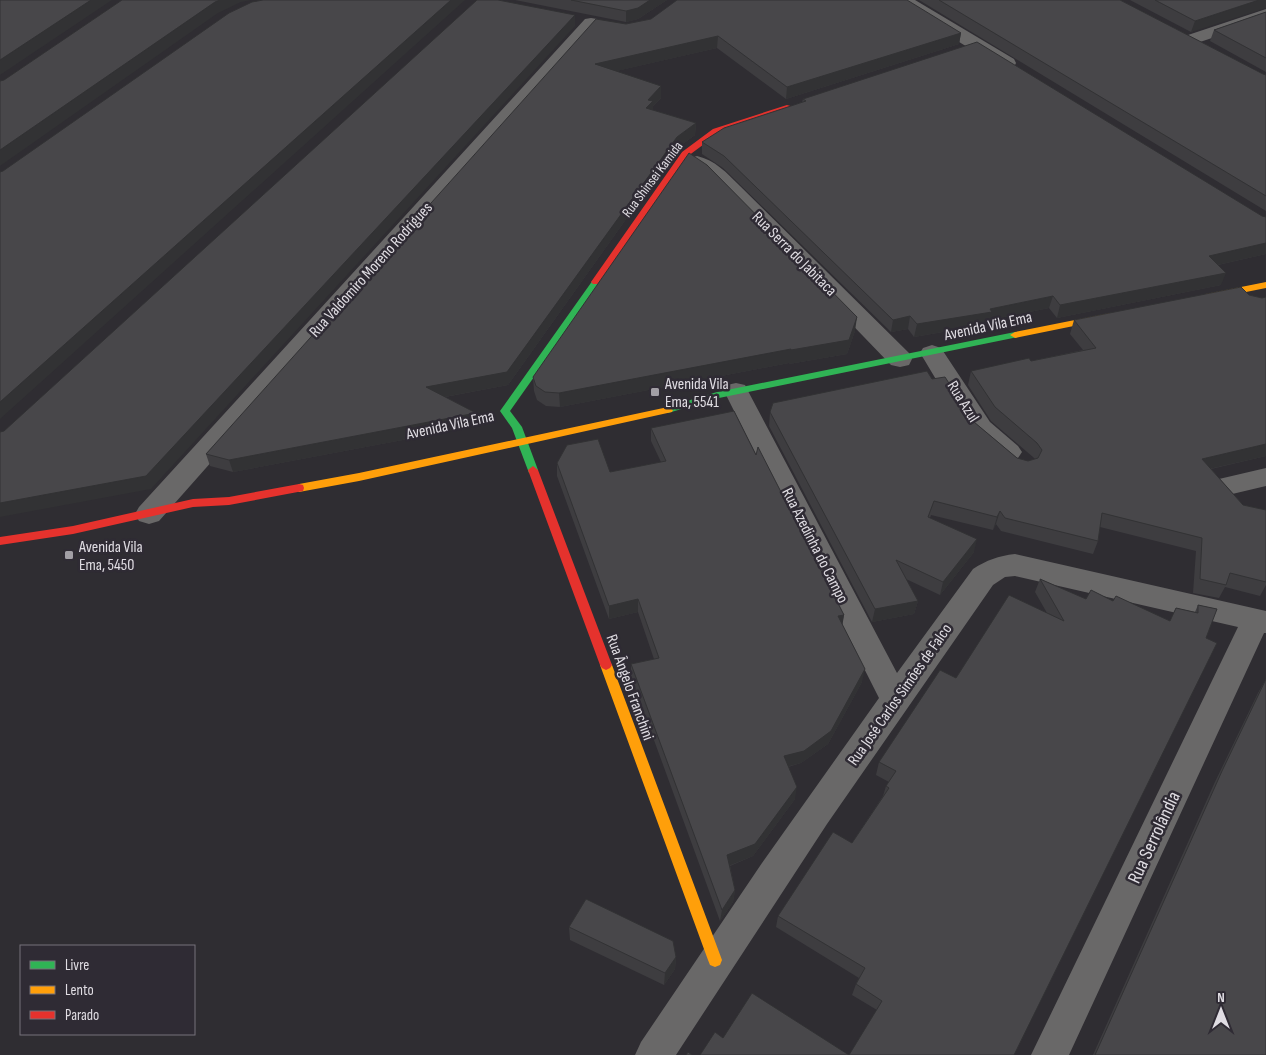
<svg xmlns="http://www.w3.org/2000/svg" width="1266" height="1055" font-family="'Sofia Sans Condensed',sans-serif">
<rect width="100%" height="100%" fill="#2f2d32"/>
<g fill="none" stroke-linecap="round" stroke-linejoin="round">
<path fill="#696868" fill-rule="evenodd" d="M894 0H915L1014 59 1016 63 1014 67 1007 69 1000 67 897 4Z
M1266 9V20L1191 45 1185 44 1182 40 1185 36Z
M591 18 597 19 600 23 597 27 159 521 149 524 139 521 135 514 139 507 585 19Z
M697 156C715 160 727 173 740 186L909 353 912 359 909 365 900 367 891 365 726 194 708 177 690 166 687 162 690 158Z
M932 345 941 348 990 422 1018 446 1022 452 1018 458C1012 460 1006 462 999 458 968 440 940 384 920 353L923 348Z
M736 383 745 385 748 391 897 673 973 569C987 560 998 556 1015 554L1266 611V633H1264L1069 1055H1031L1238 627 1015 576 1005 577 993 585 827 824 676 1055H635L641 1042 762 863 879 698 724 391 727 385Z
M1266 468V486L1228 495 1219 493 1215 486 1219 479Z"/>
<path fill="#30b455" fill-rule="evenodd" d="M596 279 601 282 510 411 522 427 538 470 537 473H529L512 428 500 411 593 280Z
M1015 332 1018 333 1020 335 1018 337 719 398 668 413 663 410 664 408 717 392Z"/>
<path fill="#ff9f0a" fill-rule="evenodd" d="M1266 282V288L1206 300 1201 297 1206 294Z
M1110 313 1113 314V318L1015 338 1010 335 1015 332Z
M668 407 673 410 672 412 359 481 299 492 294 488 299 484 359 473Z
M606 660 610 662 612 665 722 960 720 965 715 967 710 965 708 960 600 665 602 662Z"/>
<path fill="#e5322d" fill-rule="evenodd" d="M787 105 794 107 719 133 688 156 599 284H593L591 282 682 152 713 129Z
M533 466 538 470 612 665 610 668 606 670 602 668 600 665 528 470Z
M299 484 303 485 304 488 303 491 229 505 193 507 73 534 0 545V537L73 526 193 499 229 497Z"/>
</g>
<path fill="#3e3d40" d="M515 0H667L638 19 626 22Z
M919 0H1120L1263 74 1266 75V211Z
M1130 0H1266L1191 32Z
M1266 12V72L1210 41 1214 30Z
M651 19 961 33 959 44 786 99 717 48 616 71 661 98 653 106V110L696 123 695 135 676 149 508 385 445 397 476 413 477 426 233 472 210 466 206 454 626 24Z
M803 99 1262 216 1266 254 1218 265 1221 285 1057 318 1049 308 990 320 989 324 914 337 908 329 891 332 723 168 702 154V142L802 102Z
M1249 295 1262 298 1266 297V456L1211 469 1243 505 1266 510V585L1260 596 1225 587 1219 598 1193 593 1196 551 1100 527 1098 541 1093 554 1001 531 996 524 993 530 931 515 930 518 974 552 940 595 906 579 918 601 914 614 872 622 769 426 770 412 932 379 974 422 1017 458 1028 461 1035 459 1033 457 991 421 968 385 971 371 1031 361 1083 350 1070 334 1074 320Z
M855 331 847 354 789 364V363L560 407 546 406 537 400 534 391 533 377Z
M651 428 756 455 844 615 842 624 862 682 828 744 801 763 788 767 795 799 753 856 730 866 735 890 733 902 720 921 631 677V664L654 659 638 612 609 619 557 476V463L610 472 661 462 651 441Z
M1040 579 1086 599 1113 601 1170 621 1176 608 1195 612 1198 605 1217 609 877 1010 852 995 856 984 859 978 776 927 778 916 852 843 883 796 886 786 889 782 876 775 879 762 956 678 1047 613 1035 592Z
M1266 679V1055H1093L1214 784 1258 693Z
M569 927 676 957 675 969 664 985 570 940Z"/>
<path fill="#323234" d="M91 0H112L0 75V60Z
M220 0H251L241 2 218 13 0 166V150L215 2Z
M451 0H465L0 419V402Z
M650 0H667L638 19 626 22V11Z
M1259 0H1266V8L1191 32 1195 21Z
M575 15V26L151 489 0 517V503Z
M961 33 959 44 786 99 787 87Z
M718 36 717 48 595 76V64Z
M661 86V98L653 106V113L646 108 648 100Z
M696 123 695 135 676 149 508 385 428 400 426 387 677 137Z
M1266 243V254L1204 268 1209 256Z
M1226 273 1221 285 1057 318 1060 305Z
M1053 296 1049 308 990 320 989 324 914 337 917 324Z
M910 316 908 329 891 332 893 320Z
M857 317 855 331 847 354 789 364V363L560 407 559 393Z
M476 413 477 426 233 472 229 460Z
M1266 444V456L1196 472 1202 459Z
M1000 511 996 524 993 530 997 517Z
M977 539 974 552 940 595 943 582Z
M638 599V612L609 619V606Z
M918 601 914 614 872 622 875 609Z
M844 615 842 628 838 616Z
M865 669 862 682 828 744 801 763 782 768 784 756Z
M797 787 795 799 753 856 726 867 727 855Z
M735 890 733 902 720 921 722 910Z
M676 957 675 969 664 985 665 973Z"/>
<path fill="#48474a" stroke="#323234" d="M0 0H91L0 60Z
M122 0H220L215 2 0 150V81L4 80Z
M263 0H451L0 402V172L3 171 229 13 252 2Z
M477 0H498L575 15 146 476 0 503V432L4 431Z
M571 0H650L638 8 626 11Z
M677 0H907L961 33 787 87 718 36 595 64 661 86 648 100 653 101 646 108 696 123 677 137 507 372 426 387 476 413 229 460 206 454 596 19 626 24 651 19Z
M939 0H1120L1263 74 1266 75V196Z
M1155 0H1259L1195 21Z
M1266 12V58L1214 30Z
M977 42 1262 216 1266 217V243L1209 256 1226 273 1060 305 1053 296 990 309 992 312 917 324 910 316 893 320 724 156 702 142 724 128 806 101 803 99Z
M689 153 707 165 857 317 849 340 791 350V349L559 393 545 392 536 386 533 377Z
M1241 287 1249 295 1262 298 1266 297V444L1202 459 1243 505 1266 510V582L1230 573 1226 585 1200 579 1202 538 1102 513 1098 541 1005 518 1000 511 997 517 934 501 928 517 977 539 943 582 896 560 918 601 875 609 770 412 773 403 927 371 932 379 945 377 974 422 1017 458 1028 461 1038 458 1042 450 1037 443 995 407 971 371 1029 358 1031 361 1096 348 1074 320Z
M734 411 756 455 758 447 844 615 838 616 865 669 831 731 804 751 784 756 797 787 755 844 727 855 735 890 722 910 631 664 659 658 638 599 609 606 557 463 567 445 598 439 610 472 666 461 651 428Z
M1040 579 1086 599 1091 590 1113 601 1116 596 1170 621 1176 608 1198 613V605L1217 609 1206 638 1217 643 1014 1055H849L882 1001 856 984 865 968 778 916 833 832 852 843 889 788 886 786 896 771 879 762 940 670 956 678 1009 595 1064 621Z
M1266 679V1055H1095L1222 771Z
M586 899 673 941 676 957 665 973 569 927Z
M752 993 849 1055H700L715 1032 723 1038Z
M688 1052 692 1055H686Z"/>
<g fill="#a29fa5" stroke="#2f2b34" stroke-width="2">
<rect x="650" y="387" width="10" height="10" rx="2.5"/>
<rect x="64" y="550" width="10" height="10" rx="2.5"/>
</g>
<g text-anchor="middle" stroke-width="5" stroke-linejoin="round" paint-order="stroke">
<g font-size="14" fill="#e0dde3" stroke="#2f2b34">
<text transform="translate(652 179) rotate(-53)" y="5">Rua Shinsei Kamida</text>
</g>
<g font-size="16" fill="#e0dde3" stroke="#2f2b34">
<text transform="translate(795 253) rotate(45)" y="6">Rua Serra do Jabitaca</text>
<text transform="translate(370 269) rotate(-48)" y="6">Rua Valdomiro Moreno Rodrigues</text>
<text transform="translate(988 325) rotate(-12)" y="6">Avenida Vila Ema</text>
<text transform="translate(964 401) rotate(58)" y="6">Rua Azul</text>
<text transform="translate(450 424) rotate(-12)" y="6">Avenida Vila Ema</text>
<text transform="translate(816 545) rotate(63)" y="6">Rua Azedinha do Campo</text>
<text transform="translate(631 687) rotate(70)" y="6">Rua Ângelo Franchini</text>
<text transform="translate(899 694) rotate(-55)" y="6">Rua José Carlos Simões de Falco</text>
</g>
<g font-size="16" fill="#e0dde3" stroke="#2f2b34" text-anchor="start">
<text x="665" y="389">Avenida Vila<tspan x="665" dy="18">Ema, 5541</tspan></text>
<text x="79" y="552">Avenida Vila<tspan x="79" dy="18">Ema, 5450</tspan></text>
</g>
<g font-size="19" fill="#e0dde3" stroke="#2f2b34">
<text transform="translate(1153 837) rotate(-65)" y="7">Rua Serrolândia</text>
</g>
</g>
<rect x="20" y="945" width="175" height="90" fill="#2f2b34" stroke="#76727a"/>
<rect x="30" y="961" width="25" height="8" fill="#30b455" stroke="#76727a"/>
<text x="65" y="970" font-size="15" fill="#e0dde3">Livre</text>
<rect x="30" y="986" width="25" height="8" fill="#ff9f0a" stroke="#76727a"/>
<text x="65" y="995" font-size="15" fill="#e0dde3">Lento</text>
<rect x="30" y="1011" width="25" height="8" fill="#e5322d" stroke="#76727a"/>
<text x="65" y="1020" font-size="15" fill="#e0dde3">Parado</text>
<g transform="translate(1221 1010)" stroke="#2f2b34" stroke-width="4" paint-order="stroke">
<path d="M0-4L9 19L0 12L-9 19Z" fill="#e0dde3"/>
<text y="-8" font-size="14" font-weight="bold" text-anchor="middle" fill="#e0dde3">N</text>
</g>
</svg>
